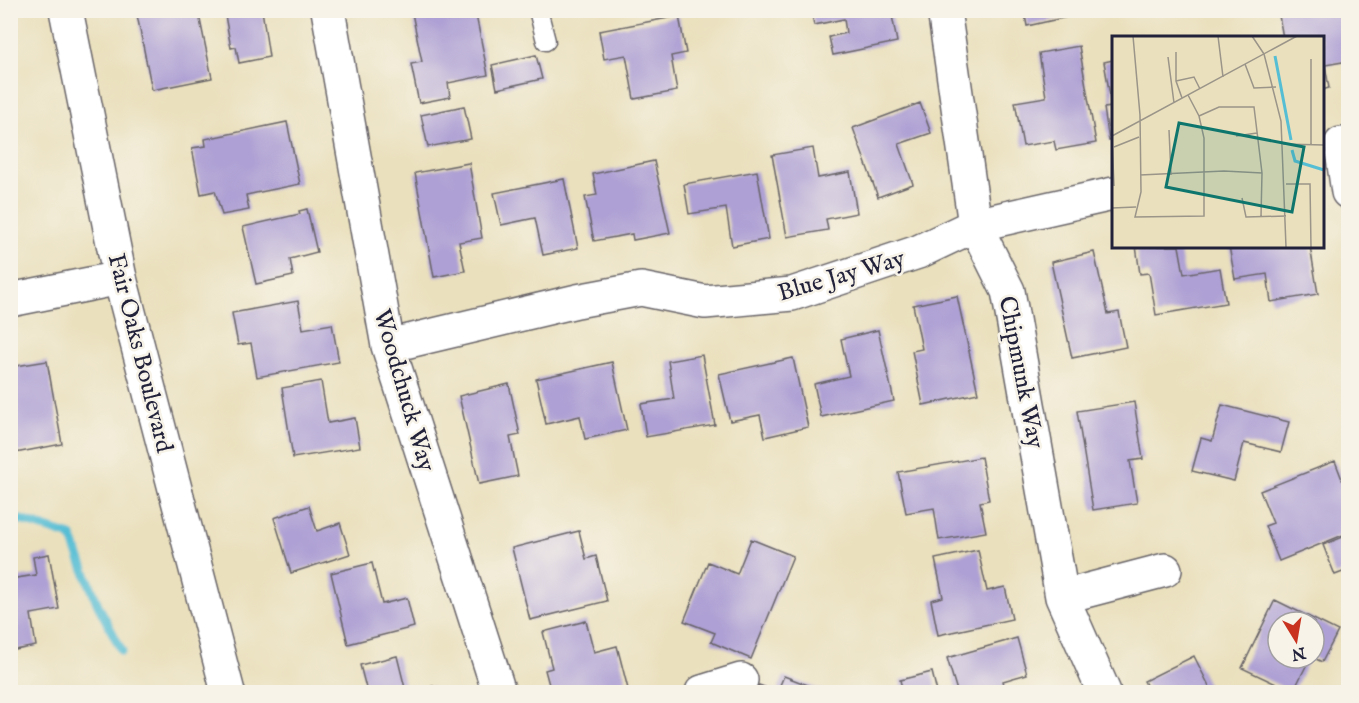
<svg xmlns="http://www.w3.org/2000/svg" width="1359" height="703" font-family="'IM FELL English',serif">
<rect width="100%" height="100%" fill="#f7f3e8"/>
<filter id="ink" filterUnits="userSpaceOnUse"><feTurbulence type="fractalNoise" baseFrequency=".0167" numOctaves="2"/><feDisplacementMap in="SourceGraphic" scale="12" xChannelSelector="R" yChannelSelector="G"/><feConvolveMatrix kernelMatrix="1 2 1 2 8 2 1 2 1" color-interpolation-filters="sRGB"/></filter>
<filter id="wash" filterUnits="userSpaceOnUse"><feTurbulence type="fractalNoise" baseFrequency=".008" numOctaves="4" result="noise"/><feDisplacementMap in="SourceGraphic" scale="24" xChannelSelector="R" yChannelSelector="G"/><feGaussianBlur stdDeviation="1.35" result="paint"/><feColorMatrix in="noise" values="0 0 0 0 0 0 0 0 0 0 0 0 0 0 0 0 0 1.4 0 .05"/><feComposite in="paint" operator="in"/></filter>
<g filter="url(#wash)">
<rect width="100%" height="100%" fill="#eae0bd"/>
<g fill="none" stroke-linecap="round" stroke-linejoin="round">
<path stroke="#56bed4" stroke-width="9" d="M10 521 21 520 71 536 98 605 122 651"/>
</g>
<g id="blocks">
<path fill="#aea0d4" d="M136 10H198L212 78 152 90Z
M224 10H262L269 57 239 63 236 47 231 48Z
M425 10H475L488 75 448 83 450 97 419 103 411 64 422 62 412 13Z
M811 10H891L897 42 833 55 829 37 846 33 844 19 814 25Z
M1024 10H1071L1072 16 1027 26Z
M1278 10H1348V61L1325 65 1329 88 1322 90V38H1283Z
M679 16 686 53 671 56 677 91 634 99 626 55 604 59 599 31Z
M1079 46 1096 143 1056 150 1054 141 1023 146 1015 102 1046 97 1039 53Z
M536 55 542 79 497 89 492 65Z
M1113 60V140L1109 141 1104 108 1112 107 1104 62Z
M920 103 931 133 899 144 913 184 878 197 853 128Z
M464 106 471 139 428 147 421 115Z
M287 122 300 184 246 195 249 210 222 215 215 191 201 194 192 148 206 146 205 139Z
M813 148 818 178 850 172 857 213 826 219 828 230 787 237 772 155Z
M654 161 670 233 633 240 632 234 594 241 585 197 597 195 593 174Z
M469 163 482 238 459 242 465 271 434 277 415 173Z
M757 171 769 239 732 246 726 208 689 214 684 184Z
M564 179 578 248 543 255 535 218 501 225 494 193Z
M307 209 317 252 290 259 293 276 256 284 243 227 300 214 299 211Z
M1136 246H1179L1184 274 1220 268 1226 303 1156 315 1149 273 1140 274Z
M1229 246H1310L1318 294 1271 302 1267 274 1235 279Z
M1094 252 1108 314 1119 312 1126 347 1072 358 1051 262Z
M957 296 978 393 923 405 912 351 922 349 913 305Z
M298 301 303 329 332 324 339 362 257 377 251 343 238 345 232 313Z
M878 330 894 401 821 417 814 384 849 376 841 339Z
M702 355 715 425 646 437 641 404 674 399 668 361Z
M793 358 808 427 765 437 760 415 730 421 719 374Z
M47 361 62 444 10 454V367Z
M612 362 627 430 585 439 580 416 546 424 536 379Z
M321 381 328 423 355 418 360 447 293 458 282 388Z
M509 384 520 435 510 437 518 476 479 484 459 396Z
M1134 402 1143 459 1130 461 1137 503 1093 510 1077 411Z
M1222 405 1289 422 1281 452 1244 443 1234 481 1192 471 1201 438 1212 441Z
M981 457 989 500 980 502 986 532 939 540 934 508 906 513 898 472Z
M1335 461 1345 487 1348 486V533L1279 561 1265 526 1273 523 1260 491Z
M309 506 317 531 340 523 350 554 291 573 274 518Z
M579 531 586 559 596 556 607 601 530 620 512 548Z
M1348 535V570L1335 575 1323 545Z
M751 539 793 556 751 659 711 642 715 633 684 621 708 562 737 574Z
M978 550 987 591 1005 587 1012 619 938 635 931 600 943 597 935 559Z
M49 554 59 609 31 614 36 646 10 651V579L36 575 33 557Z
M372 563 382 604 407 598 414 627 348 644 331 573Z
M1275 600 1338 631 1322 662 1314 658V622H1278V658H1310L1293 692 1242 668Z
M586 621 594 652 617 646 628 689 613 692H551L545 670 552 668 543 632Z
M1017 638 1027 674 1003 681 1006 692H952L957 691 947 658Z
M397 656 406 692H367L360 665Z
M1194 656 1212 692H1150L1144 681Z
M932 672 937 692H903L900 680Z
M784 676 826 692H777Z
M759 685 777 692H756Z
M433 686 434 692H412Z"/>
</g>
</g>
<g filter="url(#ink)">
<use href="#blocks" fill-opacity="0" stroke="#686468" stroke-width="1.5"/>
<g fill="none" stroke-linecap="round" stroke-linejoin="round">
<g stroke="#686468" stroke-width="21">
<path id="service" d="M538 10 546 41"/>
</g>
<g stroke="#686468" stroke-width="36">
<path id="minor" d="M328 10 388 346 499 692
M944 10 975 225 1008 291 1062 597 1104 692
M1341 144 1348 192
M10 300 120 278
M388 346 577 301 641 289 705 302 792 294 918 252 975 225 1113 194
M1062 597 1165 570
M702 692 741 680"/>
</g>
<g stroke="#686468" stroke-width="36">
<path id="secondary" d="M66 10 120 278 228 692"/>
</g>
<use href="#service" stroke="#fff" stroke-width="18"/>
<use href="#minor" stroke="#fff" stroke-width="33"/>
<use href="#secondary" stroke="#fff" stroke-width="33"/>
</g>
</g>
<g text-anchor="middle" stroke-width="5" stroke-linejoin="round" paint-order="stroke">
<g font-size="24" fill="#22223b" stroke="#f7f3e8">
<text transform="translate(841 275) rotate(-16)" y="8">Blue Jay Way</text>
<text transform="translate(141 353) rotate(76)" y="8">Fair Oaks Boulevard</text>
<text transform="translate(1022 372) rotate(79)" y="8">Chipmunk Way</text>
<text transform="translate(405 390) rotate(74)" y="8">Woodchuck Way</text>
</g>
</g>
<g transform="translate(1112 36)">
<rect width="212" height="212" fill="#eae0bd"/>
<path fill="none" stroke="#56bed4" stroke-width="3" d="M163 20 179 104M180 114 183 125 212 134"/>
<path fill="none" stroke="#9a9489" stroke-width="1.5" d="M21 0 28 79 29 156 23 181 92 180V102L87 80 76 59M106 0 111 41M140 0 152 18M64 16V45L70 62M152 18 169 85 174 211M56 21 62 67M133 28 142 52 164 51M64 45 82 41 88 53M87 80 107 71H142L150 137 149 181M57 94 59 139M0 100 185 0M124 100 145 97M0 101 2 150M171 108 212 109M199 108V23M2 111 27 101M28 139 112 135 150 137M174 148H198L199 211M130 162 134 181 174 180M0 172 24 171"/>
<path fill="#0f766e" fill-opacity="0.15" stroke="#0f766e" stroke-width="3" d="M67 87 192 111 180 176 54 151Z"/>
<rect width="212" height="212" fill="none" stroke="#22223b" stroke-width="3"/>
</g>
<rect width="1359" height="703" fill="none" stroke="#f7f3e8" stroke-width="36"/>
<g transform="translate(1296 640) rotate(169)"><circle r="28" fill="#f7f3e8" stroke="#a29fa3" stroke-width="1.5"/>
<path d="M0-4.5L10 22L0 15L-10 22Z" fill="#c8321e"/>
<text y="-9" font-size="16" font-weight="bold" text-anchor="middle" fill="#22223b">N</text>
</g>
</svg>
